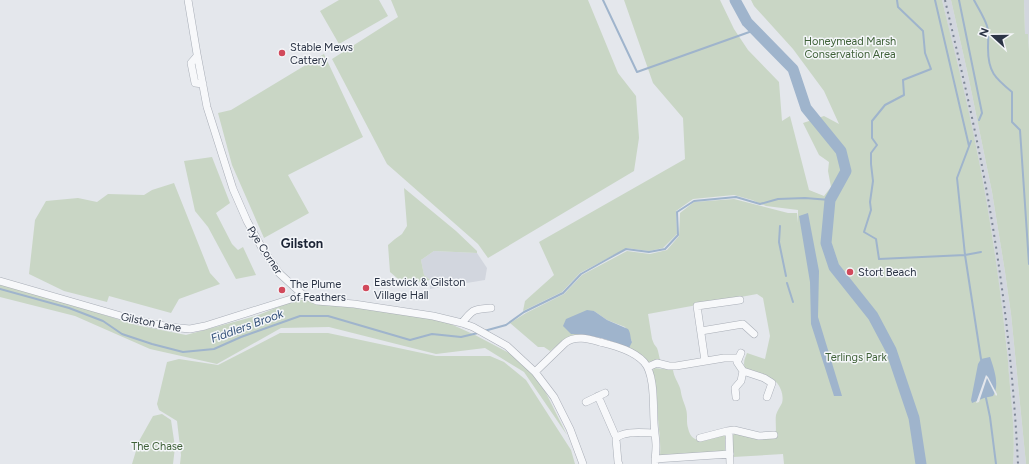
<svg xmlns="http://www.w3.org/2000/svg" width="1029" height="464" font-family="Figtree,sans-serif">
<rect width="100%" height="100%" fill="#e4e7ec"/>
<path fill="#d2d6de" d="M942 0H951L968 75 992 192 1005 272 1011 314 1026 464H1013L1014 443 1013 423 1006 341 999 286 992 235 977 151Z
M1024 0H1029V51L1028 34H1025Z
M434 251 477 253 487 268 485 280 430 289V280L424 275 421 260Z"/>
<path fill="#c9d6c5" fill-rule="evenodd" d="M339 0H379L388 16 339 44 320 11Z
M391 0H588L618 73 636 96 639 138 634 171 488 258 478 244 387 164 332 59 398 17Z
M624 0H720L734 29 748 50 779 82 782 121 790 116 809 190 824 196 831 187 828 171 829 162 819 155 803 123 824 116 839 124 824 91 793 49 754 6 751 0H942C954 50 967 100 977 151 991 220 1001 291 1008 361 1010 395 1016 430 1013 464H784L783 454 733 457 732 438 733 435 736 433C748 439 760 438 772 439L775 438C777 430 775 422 776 415 777 411 780 407 782 403 784 396 781 387 776 382L746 370C742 363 745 359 747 353L765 359 770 336 763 298 757 294 648 314 652 339 654 344 657 348 658 351 660 360 648 362 639 356 577 336 568 337 550 351 544 347H538L510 323 526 313 564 294 582 275 627 251 650 254 667 250 679 236 680 213 694 202 734 199 788 213H797L798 223V210L766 206 752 200 734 195 693 199 676 211 677 234 663 248 649 251 627 248 580 273 562 292 523 311 525 301 554 275 539 242 685 159 683 118 653 83ZM594 311 607 320 625 327 632 342 620 344 578 334H571Z
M951 0H1024L1025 34H1028L1029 51V464H1026L1011 314 1005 272 992 192 968 75Z
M324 54 363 137 288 175 309 213 264 238 232 165 218 113 231 110Z
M212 157 230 203 216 213 232 244 238 250 243 247 256 275 236 279 208 227 195 211 184 161Z
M174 183 210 273 220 284 179 299 171 313 109 296 107 302 64 291 29 274 35 220 46 201 78 198 97 202 108 194 144 195 152 190Z
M404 188 456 231 477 251V253L434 251 421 260 424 275 430 280 404 284 390 272 388 245 395 239 402 234 407 226Z
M0 282 136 325 186 335 256 316 295 300H307L317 304 433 316 475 335 511 354 540 381 567 435 524 372 485 348 436 354 329 327 281 328 217 364 150 349 75 316 0 297Z
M280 333H328L436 356H490L504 362 526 380 571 450 575 464H180L181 455 177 421 159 410 157 404 167 362 179 359 218 365Z
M654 368 673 370C674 377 678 382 680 388 681 391 681 394 682 397 683 401 685 405 686 409 688 416 686 422 688 428 692 448 711 439 724 435L726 436 727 439H725V453L660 456C661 443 659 431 658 419 657 403 658 387 652 372Z
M162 414 171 420 175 447 173 464H132L139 441 153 416Z"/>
<path fill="#9fb4cc" d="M808 213 819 271 818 317 842 396H834L811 324 810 282 799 216Z
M587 310 594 311 607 320 628 329C631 333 630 338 632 342L629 348C615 341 586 333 571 334L563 326 566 319Z
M990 357C994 369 1000 385 993 396L984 398 972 403 971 400 978 364 981 359Z"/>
<path fill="#e4e7ec" d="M986 375 988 377 997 394V395L996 396 987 378 979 402 976 403Z"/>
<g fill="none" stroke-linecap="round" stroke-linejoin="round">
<path stroke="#9fb4cc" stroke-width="2" d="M603 0 637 72 755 30
M897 0 898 7 923 31 925 53 931 69 903 80 904 95 885 105 872 121V138L877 145 871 153V164L873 181 870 202 871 210 864 232 876 239 879 259 965 255 981 252
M935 0 969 146
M959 0 982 113 979 120
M974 0C978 8 984 17 987 26 989 32 988 41 988 48 988 72 995 78 1012 92V122L1020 130 1029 264
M971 141 957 178 965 255 981 359
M780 226 779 242 786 276
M787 283 793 302
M0 289 69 308 103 321 122 334 152 344 183 352 214 349 241 337 300 316H328L410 340 432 334 461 337 478 333
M484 331 506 325 524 312 563 293 581 274 606 260 626 249 649 252 665 249 678 235 677 212 694 201 736 197 760 204 778 199 805 198 830 200
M986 398 990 417 996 464"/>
<path stroke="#9fb4cc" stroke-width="11" d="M735 0 747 22 793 69 806 108 841 151 846 171 830 200 826 243 834 267 873 316 891 350 914 418 921 464"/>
<g stroke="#a9aeb7" stroke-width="8">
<path id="minor" d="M188 0 197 54 207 107 233 189 247 221 262 248 279 273 302 294 317 301 354 304 433 316 462 323 473 327 507 346 535 372 554 397 570 429 583 464
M197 56 191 63 195 83 203 84
M0 281 135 320 169 327 190 329 205 326 291 299 302 294
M462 323C474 308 473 310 491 308
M701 331 743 324 754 334
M741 353 737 362 743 371
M705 361 697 306 740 300
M648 367 657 363 669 366H676L724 358H739
M535 372 565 343C575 335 589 339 600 342 615 346 633 350 644 362 655 374 653 406 654 421 654 429 656 438 656 446 656 452 655 458 655 464
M598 396 615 435 618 436
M736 397 735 388 741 381 743 371 764 378 772 383 767 397
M586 402 605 393
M729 431 730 464
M700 438 727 431 734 430 759 436 774 435
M655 459 730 454
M619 464 618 462 616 439C622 430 644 433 655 433"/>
</g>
<use href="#minor" stroke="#f7f8fa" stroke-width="7"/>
<path stroke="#7d8696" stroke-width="2" stroke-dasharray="2 4" stroke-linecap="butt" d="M945 0C958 55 971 110 982 166 1001 264 1013 364 1018 464"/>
</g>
<g fill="#d1495b" stroke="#f4f6f9" stroke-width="1.5">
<circle cx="282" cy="53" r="4"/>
<circle cx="850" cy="272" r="4"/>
<circle cx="366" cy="288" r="4"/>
<circle cx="282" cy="290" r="4"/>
</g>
<g text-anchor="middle" stroke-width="3" stroke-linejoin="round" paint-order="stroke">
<g font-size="11" fill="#3f6138" stroke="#f4f6f9">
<text x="850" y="45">Honeymead Marsh<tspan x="850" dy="13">Conservation Area</tspan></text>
<text x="856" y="361">Terlings Park</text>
<text x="157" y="450">The Chase</text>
</g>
<g font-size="11" fill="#2b3445" stroke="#f4f6f9" text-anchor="start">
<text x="290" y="51">Stable Mews<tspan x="290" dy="13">Cattery</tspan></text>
<text x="858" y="276">Stort Beach</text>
<text x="374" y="286">Eastwick &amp; Gilston<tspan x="374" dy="13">Village Hall</tspan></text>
<text x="290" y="288">The Plume<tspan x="290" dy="13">of Feathers</tspan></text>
</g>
<g font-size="11" fill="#2b3445" stroke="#f4f6f9">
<text transform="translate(265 250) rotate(57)" y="4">Pye Corner</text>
<text transform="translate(151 322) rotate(11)" y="4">Gilston Lane</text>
</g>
<g font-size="12" font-style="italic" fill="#34527a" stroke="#f4f6f9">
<text transform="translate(247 326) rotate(-20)" y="4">Fiddlers Brook</text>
</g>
<g font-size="13" font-weight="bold" fill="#1d2536" stroke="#f4f6f9">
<text x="302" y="248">Gilston</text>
</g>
</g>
<g transform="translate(993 36) rotate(291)" stroke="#f4f6f9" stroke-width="3" paint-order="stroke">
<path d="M0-3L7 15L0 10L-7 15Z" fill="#2b3445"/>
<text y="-6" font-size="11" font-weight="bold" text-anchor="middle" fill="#2b3445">N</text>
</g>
</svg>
